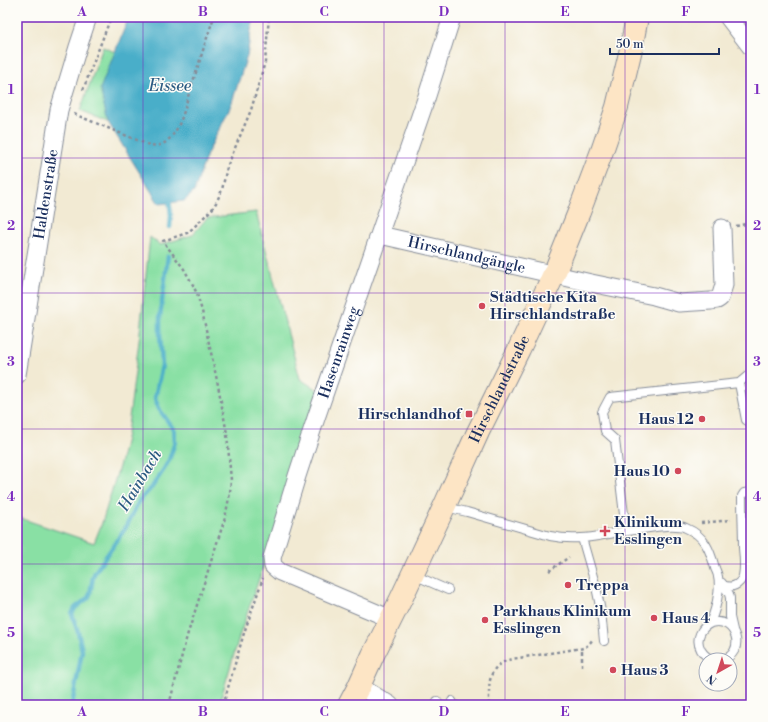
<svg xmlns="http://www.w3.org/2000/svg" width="768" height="722" font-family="'Libre Bodoni',serif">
<rect width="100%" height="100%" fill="#fdfcf7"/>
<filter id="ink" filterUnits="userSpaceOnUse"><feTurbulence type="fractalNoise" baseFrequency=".025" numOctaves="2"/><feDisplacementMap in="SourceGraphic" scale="8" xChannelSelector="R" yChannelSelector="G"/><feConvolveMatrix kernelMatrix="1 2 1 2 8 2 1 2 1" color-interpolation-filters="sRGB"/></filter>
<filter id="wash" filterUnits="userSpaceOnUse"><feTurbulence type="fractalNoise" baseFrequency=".012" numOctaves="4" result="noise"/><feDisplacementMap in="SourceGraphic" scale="16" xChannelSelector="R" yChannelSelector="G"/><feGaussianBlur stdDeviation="0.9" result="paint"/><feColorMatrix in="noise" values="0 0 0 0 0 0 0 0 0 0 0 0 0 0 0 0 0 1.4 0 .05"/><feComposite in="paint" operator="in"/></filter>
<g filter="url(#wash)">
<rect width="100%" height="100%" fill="#f2ead3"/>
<path fill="#89e0a4" stroke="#528881" d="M103 47 173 77 150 139 80 111Z
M256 212 300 379 319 391 268 553 240 634 219 705H17V517L94 543 102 523 121 460 127 434 139 341 150 237 160 245 192 235 207 218Z"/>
<path fill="#4aaec9" stroke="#326e94" d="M129 17H253L247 56 231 105 207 154 194 192 184 201 159 204 108 122 100 89Z"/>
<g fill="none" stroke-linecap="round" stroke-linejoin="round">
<path stroke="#4aaec9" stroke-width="4.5" d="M169 197 171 216 170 227
M72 705 82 651 78 632 72 614 75 608 88 598 90 594 93 577 95 572 114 545 127 525 139 501 152 487 164 469 169 460 175 442 174 430 159 409 155 398 162 365 160 334V317L168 256"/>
</g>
</g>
<g filter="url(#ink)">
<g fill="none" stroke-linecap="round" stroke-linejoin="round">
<g stroke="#868c98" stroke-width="10">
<path id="lane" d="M739 383 746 420 751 423
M446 505 450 508 467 512 550 536C560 538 570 539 581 538 592 538 603 535 614 533 628 531 642 529 656 527 666 526 677 524 686 528 705 536 710 550 715 568 716 571 718 574 718 577 721 589 715 614 709 624
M626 531 615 440 605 431 602 412 610 397 739 383 751 373
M582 538 596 587 601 611 604 641
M414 575 448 590
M722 583 729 594 730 598V617L733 630
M723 585C731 589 740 585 743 576 745 567 744 557 743 548 743 531 742 513 742 496L744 493 751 492
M714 660C703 657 695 645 700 634 702 629 706 625 711 623 736 615 748 654 721 660
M437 701 439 705
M452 701 454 705"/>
</g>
<g stroke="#868c98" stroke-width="19">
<g id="street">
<path d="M728 17 751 47"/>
<path id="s1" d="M380 235 591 283 654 296 679 303 711 301 717 300 720 298 724 285 722 228"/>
<path id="s2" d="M17 375 59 110 78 47 88 17"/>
<path id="s3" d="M391 619 280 572 273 566 272 558 297 476 317 415 426 99 452 17"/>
<path d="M359 686 390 705"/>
</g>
</g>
<g stroke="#868c98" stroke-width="24">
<g id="secondary">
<path id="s4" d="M349 705 359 686 373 655 401 599 445 505 478 432 519 349 554 274 579 212 602 151 617 107 631 49 637 17"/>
</g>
</g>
<path stroke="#868c98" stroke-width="2.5" stroke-dasharray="3 3" stroke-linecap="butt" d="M83 90 111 17
M74 114 149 145C157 146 162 146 168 140 180 130 185 108 189 93 198 68 205 42 214 17
M736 226 751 223
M701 523 731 520
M549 571 569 557
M582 666V649
M169 705 187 636 225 518 230 493 231 480 227 434 218 385 202 311 197 294 193 285 184 269 163 241 187 233 193 228 213 208 217 201 222 190 227 167 251 110 265 62 269 17
M223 705 244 633 263 578
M489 705C489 683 487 665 512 659L576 649C584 649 588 646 593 639"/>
<use href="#lane" stroke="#fff" stroke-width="8"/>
<use href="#street" stroke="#fff" stroke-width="17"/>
<use href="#secondary" stroke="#fde5c5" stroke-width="22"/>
</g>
</g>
<path fill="none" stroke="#7b2cbf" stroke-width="1" stroke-opacity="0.55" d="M143 17V705M263 17V705M384 17V705M505 17V705M625 17V705M17 158H751M17 293H751M17 429H751M17 564H751"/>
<g fill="#d1495b" stroke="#fdfcf7" stroke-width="1.5">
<circle cx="482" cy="306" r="4"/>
<rect x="465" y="410" width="8" height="8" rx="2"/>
<circle cx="702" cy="419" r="4"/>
<circle cx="678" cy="471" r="4"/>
<path d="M603 525h4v4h4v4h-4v4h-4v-4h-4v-4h4z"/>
<circle cx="568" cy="585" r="4"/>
<circle cx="654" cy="618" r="4"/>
<circle cx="485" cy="620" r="4"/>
<circle cx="613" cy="670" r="4"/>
</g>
<g text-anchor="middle" stroke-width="3" stroke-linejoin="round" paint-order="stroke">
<g font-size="15" fill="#1b2f5e" stroke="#fdfcf7">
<text dy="5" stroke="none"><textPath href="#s2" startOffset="183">Haldenstraße</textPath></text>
<text dy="5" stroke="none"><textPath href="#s1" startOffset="89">Hirschlandgängle</textPath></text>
<text dy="5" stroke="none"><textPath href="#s3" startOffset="354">Hasenrainweg</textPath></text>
<text dy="5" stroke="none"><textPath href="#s4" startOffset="350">Hirschlandstraße</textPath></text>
</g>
<g font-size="15" font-weight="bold" fill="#1b2f5e" stroke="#fdfcf7" text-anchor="start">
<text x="490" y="302">Städtische Kita<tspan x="490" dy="17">Hirschlandstraße</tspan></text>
<text x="461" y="419" text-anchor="end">Hirschlandhof</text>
<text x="694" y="424" text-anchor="end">Haus 12</text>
<text x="670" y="476" text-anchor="end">Haus 10</text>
<text x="614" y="527">Klinikum<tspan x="614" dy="17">Esslingen</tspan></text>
<text x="576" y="590">Treppa</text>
<text x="493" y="616">Parkhaus Klinikum<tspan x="493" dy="17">Esslingen</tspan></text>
<text x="662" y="623">Haus 4</text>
<text x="621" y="675">Haus 3</text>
</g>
<g font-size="16" font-style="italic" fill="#2b5b83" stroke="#fdfcf7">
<text x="170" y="91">Eissee</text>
<text transform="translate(139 480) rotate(-59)" y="6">Hainbach</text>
</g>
</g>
<rect width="768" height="722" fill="none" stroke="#fdfcf7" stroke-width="44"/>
<g transform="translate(718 672) rotate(219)"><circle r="19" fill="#fdfcf7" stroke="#a3aaba"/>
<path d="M0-3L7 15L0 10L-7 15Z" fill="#d1495b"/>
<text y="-6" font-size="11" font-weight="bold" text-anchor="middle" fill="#1b2f5e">N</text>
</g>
<path d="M610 48v6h109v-6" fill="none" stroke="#1b2f5e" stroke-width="2"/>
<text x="616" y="48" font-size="12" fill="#1b2f5e" stroke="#fdfcf7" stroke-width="3" paint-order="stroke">50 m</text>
<rect x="22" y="22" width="724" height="678" fill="none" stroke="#7b2cbf" stroke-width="1.5"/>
<g font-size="13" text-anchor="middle" font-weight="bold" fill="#7b2cbf">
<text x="82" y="16">A</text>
<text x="203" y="16">B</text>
<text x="324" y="16">C</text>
<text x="444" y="16">D</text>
<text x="565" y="16">E</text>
<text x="686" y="16">F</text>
<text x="11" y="94">1</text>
<text x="757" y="94">1</text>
<text x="11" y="230">2</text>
<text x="757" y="230">2</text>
<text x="11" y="366">3</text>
<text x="757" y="366">3</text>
<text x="11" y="501">4</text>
<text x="757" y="501">4</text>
<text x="11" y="637">5</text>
<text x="757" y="637">5</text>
<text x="82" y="716">A</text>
<text x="203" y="716">B</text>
<text x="324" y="716">C</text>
<text x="444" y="716">D</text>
<text x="565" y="716">E</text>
<text x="686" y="716">F</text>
</g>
</svg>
